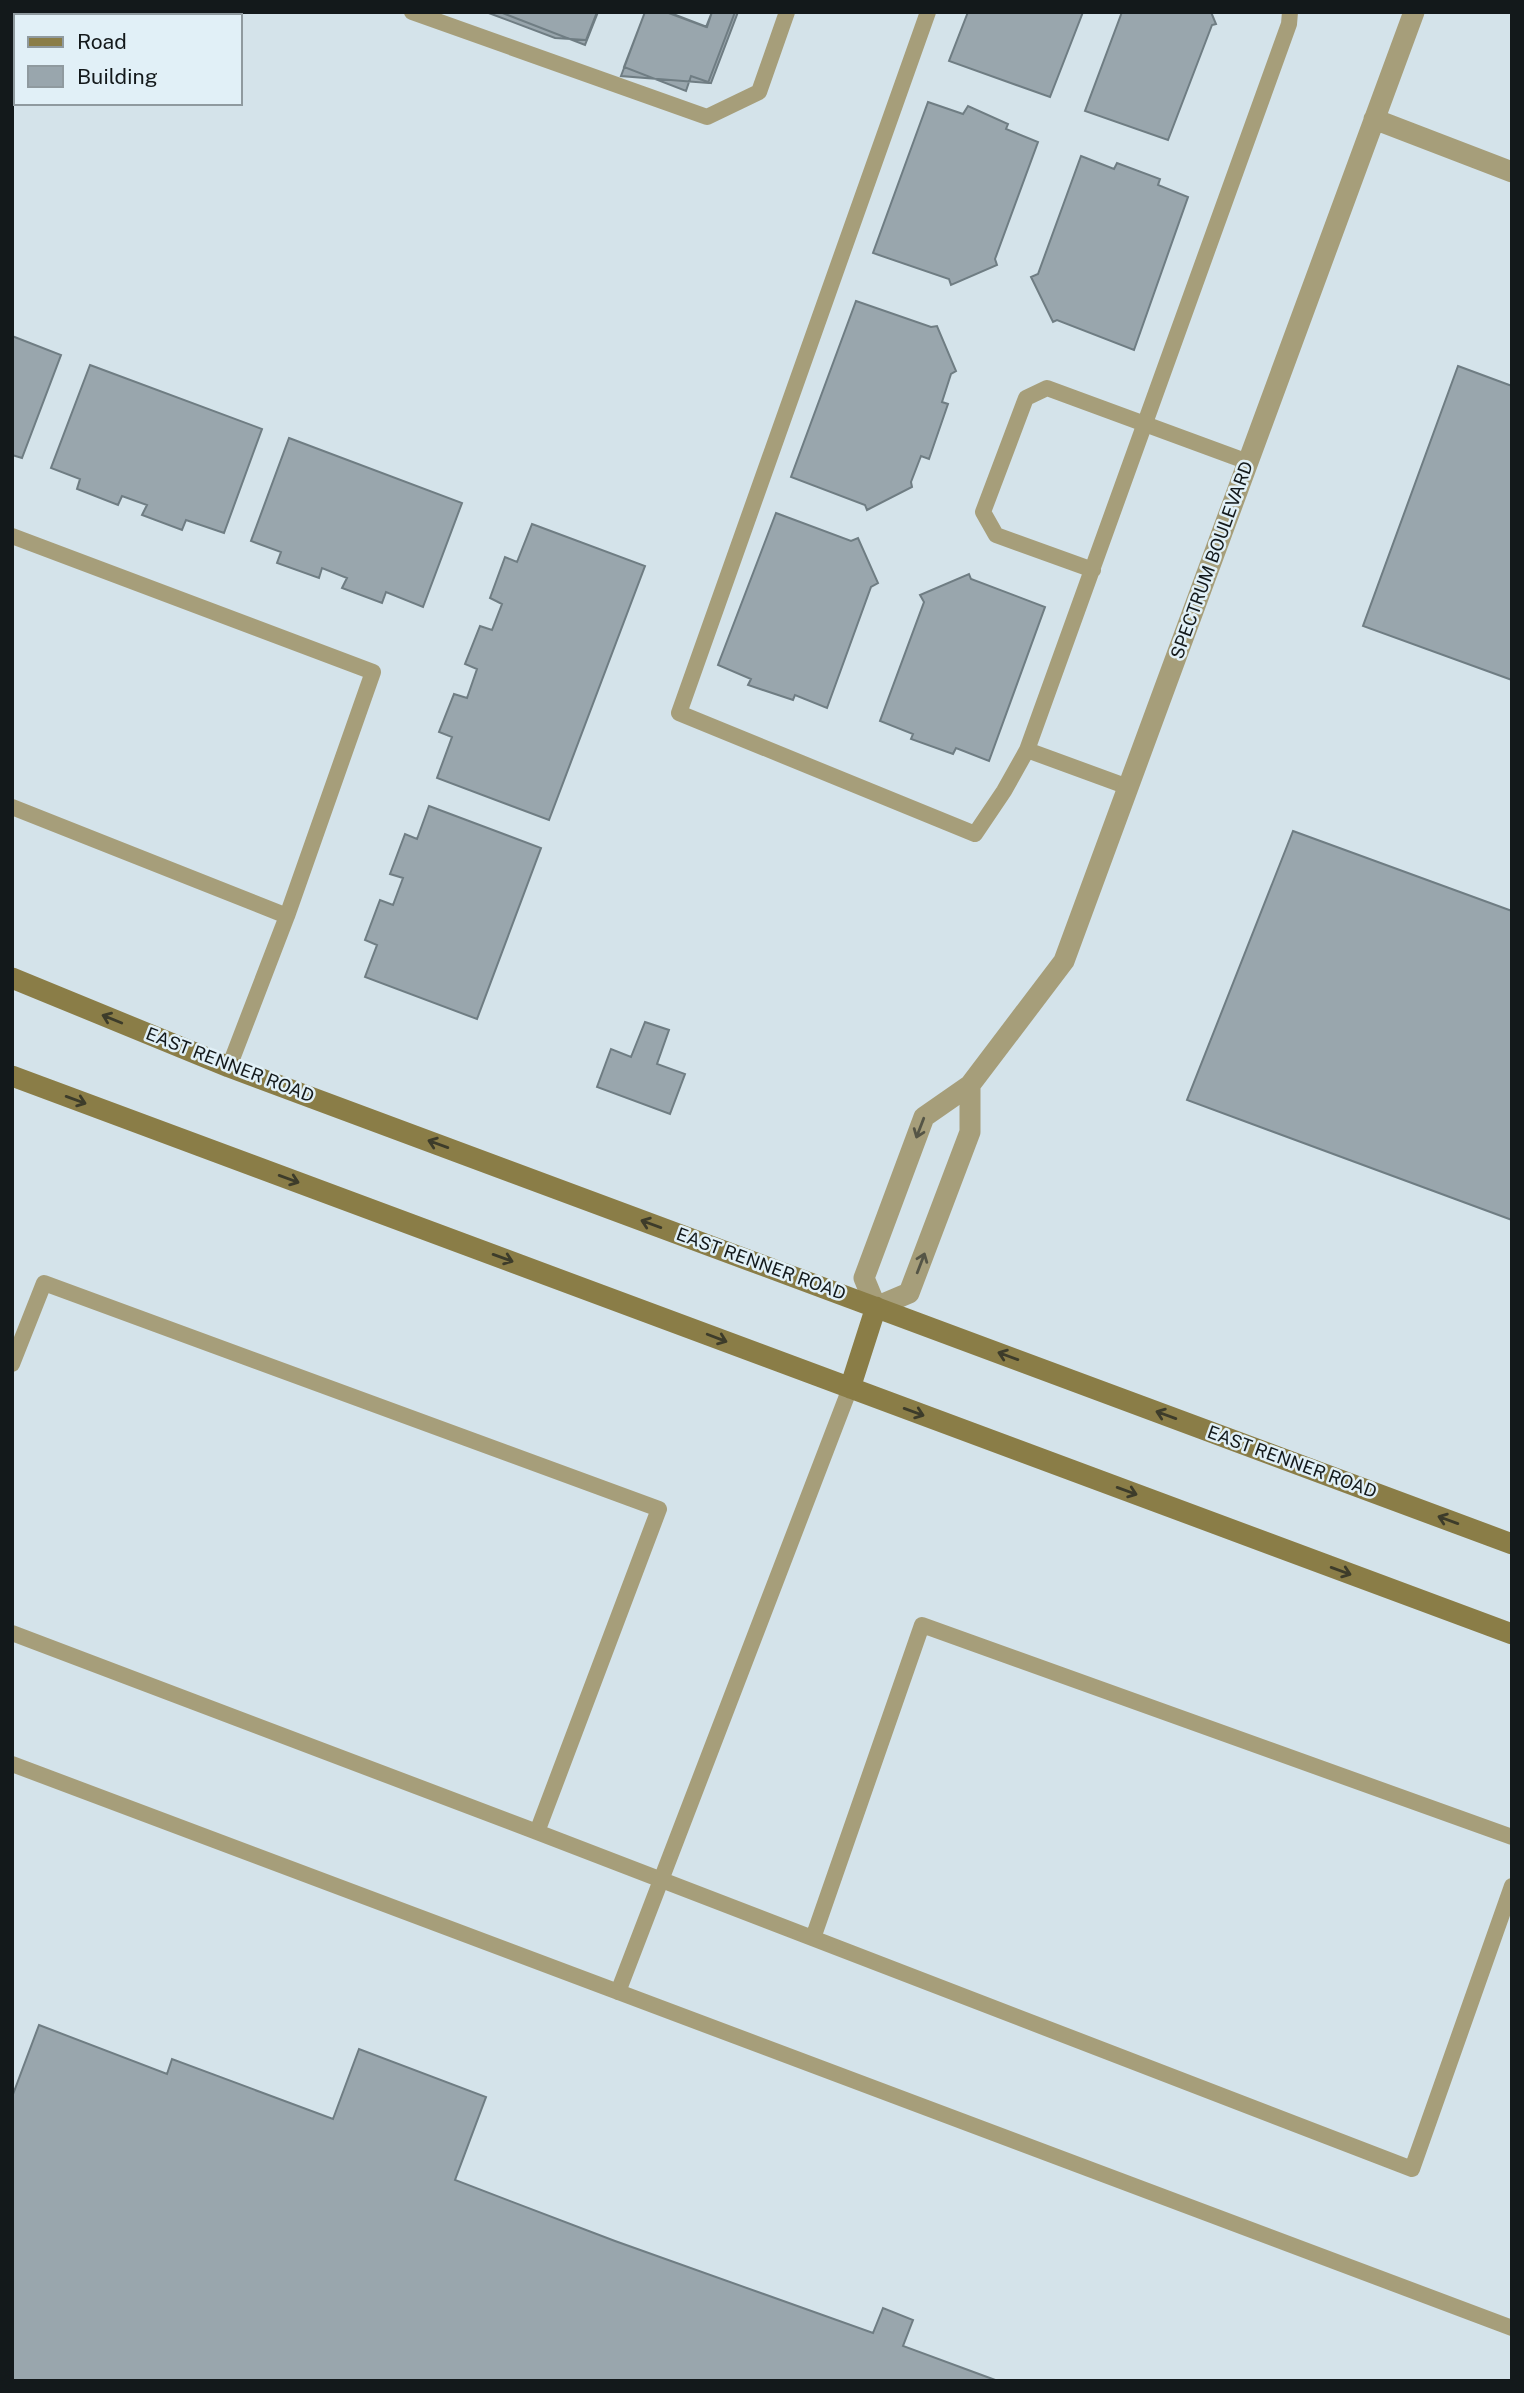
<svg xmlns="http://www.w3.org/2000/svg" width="1524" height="2393" font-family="'Public Sans',sans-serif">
<rect width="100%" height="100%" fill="#d4e3ea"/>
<path fill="#99a6ad" stroke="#6f7d83" stroke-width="2" d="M486 12H597L586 40 555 38Z
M500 12H598L585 45Z
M645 12H668L707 27 712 12H738L711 83 691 76 686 91 624 67Z
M645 12H666L706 27 712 12H735L708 83 621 76Z
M968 12H1083L1050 97 949 61Z
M1122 12H1211L1216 24 1212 25 1168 140 1085 111Z
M928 102 963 114 968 106 1008 124 1006 129 1038 142 995 259 997 265 951 285 949 279 873 253Z
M1081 156 1114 169 1117 163 1160 179 1158 185 1188 197 1134 350 1057 320 1053 322 1031 277 1038 274Z
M856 301 931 327 937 326 956 371 951 374 942 402 948 404 929 459 921 456 911 482 912 487 867 510 865 505 791 477Z
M12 336 61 355 22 458 12 455Z
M90 365 262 429 224 533 186 520 182 530 142 515 147 505 122 496 118 505 77 489 80 479 51 468Z
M1458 366 1512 386V680L1363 626Z
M289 438 462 503 423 607 386 592 382 603 342 588 347 578 322 568 319 578 277 563 281 552 251 541Z
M776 513 851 541 858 538 878 583 871 587 827 708 795 695 793 700 748 685 751 679 718 665Z
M532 524 645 566 549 820 437 778 452 737 439 732 454 694 467 698 477 669 465 664 480 626 492 630 502 604 490 598 505 557 517 562Z
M969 574 971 579 1045 607 989 761 956 748 953 754 911 739 913 734 880 721 924 602 920 595Z
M429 806 541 848 477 1019 365 977 377 945 365 940 380 900 393 905 403 878 390 874 405 834 417 839Z
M1293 831 1512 911V1220L1187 1100Z
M645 1022 669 1030 657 1064 685 1074 670 1114 597 1087 611 1049 631 1057Z
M39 2025 167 2074 172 2059 333 2119 359 2049 486 2097 455 2180 615 2241 873 2333 883 2308 913 2320 903 2346 998 2381H12V2097Z"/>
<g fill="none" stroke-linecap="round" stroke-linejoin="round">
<path stroke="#a69e7a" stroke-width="16" d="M412 12 707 117 759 92 787 12
M928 12 679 713 975 834 1004 791 1027 750 1128 787
M12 536 373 672 287 916 229 1067
M1093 570 996 535 983 512 1026 398 1047 388 1248 462
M1027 750 1289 24 1290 12
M12 807 287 916
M12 1364 44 1283 659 1509 537 1832
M12 1633 537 1832 1412 2169 1512 1886
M12 1764 1512 2328
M813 1938 922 1625 1512 1837
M618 1992 850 1388"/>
<path stroke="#a69e7a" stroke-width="21" d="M1374 119 1512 172
M970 1085V1132L909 1293 876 1307 864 1278 924 1117 970 1085 1064 961 1414 12"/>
<path stroke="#8a7d47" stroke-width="21" d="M12 978 229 1067 1512 1544
M12 1076 1512 1634
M850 1388 876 1307"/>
</g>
<defs><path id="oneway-shaft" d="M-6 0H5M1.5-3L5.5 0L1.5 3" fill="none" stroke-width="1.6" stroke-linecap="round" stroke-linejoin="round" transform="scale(1.75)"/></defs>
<g stroke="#3d3c2a">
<use href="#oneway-shaft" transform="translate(112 1019) rotate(-158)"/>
<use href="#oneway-shaft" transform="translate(76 1100) rotate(20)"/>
<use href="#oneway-shaft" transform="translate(438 1144) rotate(-160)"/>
<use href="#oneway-shaft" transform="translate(289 1179) rotate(20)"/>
<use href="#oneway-shaft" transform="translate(651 1224) rotate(-160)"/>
<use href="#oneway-shaft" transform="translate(503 1258) rotate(20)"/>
<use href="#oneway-shaft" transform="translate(717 1338) rotate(21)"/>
<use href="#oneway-shaft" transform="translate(1008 1356) rotate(-160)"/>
<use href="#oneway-shaft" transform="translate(914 1412) rotate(20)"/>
<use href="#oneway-shaft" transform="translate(1166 1415) rotate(-160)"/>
<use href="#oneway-shaft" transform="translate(1127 1491) rotate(20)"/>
<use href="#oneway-shaft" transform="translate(1448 1520) rotate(-160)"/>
<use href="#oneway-shaft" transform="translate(1341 1571) rotate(20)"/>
</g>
<g stroke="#555546">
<use href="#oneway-shaft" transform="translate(920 1128) rotate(111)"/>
<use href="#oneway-shaft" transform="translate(921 1263) rotate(-69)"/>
</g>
<g text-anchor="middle" stroke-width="5" stroke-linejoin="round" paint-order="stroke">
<g font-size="18" fill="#13191b" stroke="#e1f0f7">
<text transform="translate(1212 560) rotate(-70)" y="6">SPECTRUM BOULEVARD</text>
<text transform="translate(230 1065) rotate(21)" y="6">EAST RENNER ROAD</text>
<text transform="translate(761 1264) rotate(20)" y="6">EAST RENNER ROAD</text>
<text transform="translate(1292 1462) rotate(20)" y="6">EAST RENNER ROAD</text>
</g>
</g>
<rect width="1524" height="2393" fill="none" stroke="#13191b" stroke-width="28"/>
<rect x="14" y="14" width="228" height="91" fill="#e1f0f7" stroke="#8f9a9f" stroke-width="2"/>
<rect x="28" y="37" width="35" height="10" fill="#8a7d47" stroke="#8f9a9f" stroke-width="2"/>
<text x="77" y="49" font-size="21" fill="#13191b">Road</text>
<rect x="28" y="66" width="35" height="21" fill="#99a6ad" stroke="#8f9a9f" stroke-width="2"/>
<text x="77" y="84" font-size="21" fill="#13191b">Building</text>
</svg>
